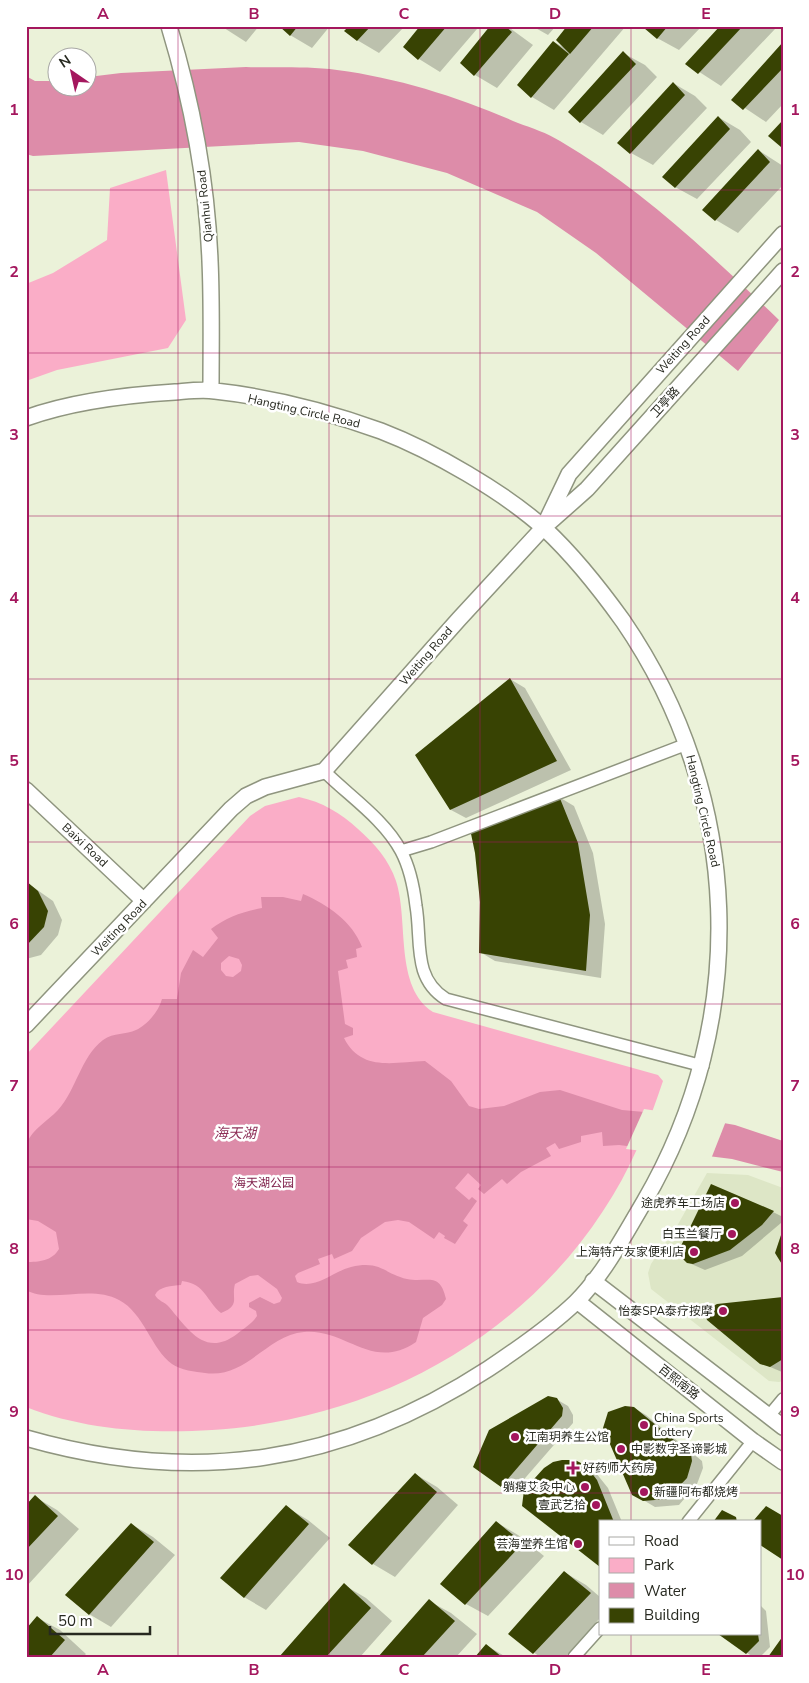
<svg xmlns="http://www.w3.org/2000/svg" width="809" height="1683" font-family="'Nunito Sans','Noto Sans SC',sans-serif">
<rect width="100%" height="100%" fill="#ebf2d9"/>
<path fill="#dde6c6" d="M707 1173 748 1175 783 1188V1381L779 1382 769 1381 651 1289 648 1273 651 1264 677 1226Z"/>
<path fill="#faadc7" d="M166 170 186 320 168 348 57 370 26 381V284L53 273 107 240 110 188Z
M299 797C322 802 341 813 358 829 375 844 389 860 396 881 409 921 394 987 433 1012L658 1075 663 1081C648 1126 630 1171 603 1211 516 1344 368 1420 212 1430 151 1434 84 1430 26 1407V1055L250 816 265 806Z"/>
<path fill="#dd8ca9" fill-rule="evenodd" d="M246 67C276 68 308 66 337 70 399 78 461 98 518 123 532 128 547 133 560 141 642 189 710 254 779 320L738 371 596 253 537 212 447 173 363 151 299 142 33 156 26 154V76L35 81H57L58 88H88V77L121 73Z
M303 894C328 905 352 921 362 947L356 949 357 957 346 960 348 968 338 971 345 1024 353 1028V1035L344 1038C361 1072 394 1062 425 1061L451 1081 469 1106 479 1109 504 1106 540 1092 560 1090 622 1110 678 1115 735 1125 783 1141V1172L732 1159 619 1145 603 1146 602 1132 581 1136V1142L559 1149 555 1143 546 1148 551 1156 521 1172 507 1184 502 1179 484 1194 478 1189 481 1185 468 1173 455 1188 469 1200 472 1197 477 1201 463 1221 468 1225 455 1244 444 1238 445 1236 439 1232 434 1239 409 1222 398 1220 385 1222 361 1238 352 1251 334 1259 332 1254 318 1259 320 1264 298 1273 295 1276 297 1282C315 1290 334 1271 351 1267 381 1260 384 1274 407 1279 427 1283 440 1271 446 1299L442 1305 423 1318 416 1342C372 1372 346 1328 304 1332 267 1335 246 1379 205 1373 196 1372 180 1370 172 1364 151 1349 144 1313 119 1300 90 1284 50 1304 26 1290V1262C39 1262 52 1261 59 1249L56 1232 38 1221 26 1219C26 1204 23 1155 27 1143 33 1128 47 1122 58 1110 77 1089 80 1058 103 1040 114 1032 126 1035 136 1030 147 1025 159 1011 162 999H177L181 973 193 950 203 957 218 938 211 929C227 917 242 912 262 908L261 897H283L301 901ZM229 956 239 959 242 965 241 971 233 977 226 976 221 970V963ZM258 1275 277 1289 282 1298 280 1302 274 1304 260 1297 249 1303V1307L256 1311 257 1316C252 1324 244 1328 237 1334 205 1358 188 1329 169 1307 165 1302 158 1301 155 1295 159 1286 172 1286 181 1285L182 1281C206 1284 206 1301 221 1313 241 1305 231 1299 235 1284L250 1276Z"/>
<path fill="#ebf2d9" d="M644 1109 726 1121 711 1159 626 1149Z"/>
<path fill="#0003" d="M221 26H259L246 42Z
M281 26H330L312 48 290 35Z
M350 26H405L379 53 357 40Z
M422 26H473L477 29 440 72 419 59Z
M491 26H507L533 45 497 88 475 75 461 63Z
M532 26H556L548 35Z
M569 26H626L554 110 532 97 518 85 554 42 565 48Z
M647 26H702L679 50 657 38Z
M721 26H772L775 29 721 86 687 64Z
M783 44V104L766 122 733 100Z
M623 53 645 65 657 77 603 135 581 122Z
M673 83 695 96 707 108 653 165 631 153Z
M718 117 740 130 751 142 697 199 675 187Z
M758 150 783 166V185L738 233 716 220Z
M510 679 525 688 571 770 466 818 451 810Z
M559 797 574 806 593 853 605 924 601 978 495 961 480 952Z
M26 882 53 901 62 920 58 935 41 955 26 959Z
M773 1212 783 1217 781 1223 742 1256 705 1270 687 1262Z
M783 1298V1372H782L761 1363Z
M556 1399 568 1406 573 1415V1423L513 1492 474 1466Z
M634 1408 646 1415 702 1461 703 1468 697 1484 679 1505 655 1507 633 1494Z
M585 1466 596 1473 608 1488 622 1522H600V1565L523 1505Z
M415 1474 437 1487 458 1505 395 1577 373 1564 350 1545Z
M35 1497 57 1510 79 1529 26 1587V1507Z
M286 1507 308 1520 330 1538 266 1610 244 1597Z
M496 1522 518 1535 544 1556 488 1616 466 1604Z
M131 1524 153 1537 175 1555 111 1627 89 1614Z
M564 1572 586 1585 600 1597V1618L565 1657H540L509 1634Z
M344 1585 366 1598 392 1621 360 1657H281Z
M429 1601 451 1613 477 1634 456 1657H379Z
M760 1605 766 1611 770 1647 760 1657H753L720 1634H760Z
M38 1618 60 1630 86 1654 83 1657H26Z
M486 1645 506 1657H476Z"/>
<path fill="#384303" d="M279 26H298L290 36Z
M349 26H371L357 41 344 31Z
M420 26H447L418 60 403 47Z
M490 26H505L512 32 474 76 460 63Z
M567 26H594L570 54 556 40Z
M646 26H668L657 39 644 28Z
M720 26H743L698 74 685 64Z
M553 41 569 54 531 98 517 85Z
M783 42V68L743 110 731 100Z
M623 51 636 64 580 123 568 112Z
M673 82 685 95 630 154 617 143Z
M718 116 730 129 675 188 662 177Z
M783 120V145L781 147 768 136Z
M758 149 770 162 715 221 702 210Z
M510 678 557 761 450 810 415 755Z
M559 796 578 843 590 915 586 971 479 953 480 902 475 853 470 829Z
M26 881 38 891 48 911 44 927 26 946Z
M711 1184 774 1211 762 1225 730 1250 693 1264 687 1263 681 1257 680 1248Z
M783 1229V1266L775 1253Z
M783 1297V1359L770 1367 760 1364 707 1320 706 1317 708 1309 717 1304Z
M548 1396 557 1398 563 1408 562 1416 501 1487 473 1467 489 1430Z
M625 1406 634 1407 691 1454 692 1461 687 1478 667 1499 643 1501 632 1495 603 1428 608 1412Z
M562 1460H575L585 1465 590 1471 597 1480 614 1522H600V1567L522 1506 524 1490 544 1468 553 1462Z
M415 1473 437 1492 372 1565 348 1545Z
M35 1495 58 1516 26 1550V1505Z
M286 1505 309 1524 244 1598 220 1578Z
M766 1506 783 1516V1560L760 1545V1522L754 1520Z
M722 1510 736 1517 737 1522H713Z
M496 1521 523 1543 465 1605 440 1584Z
M131 1523 154 1542 89 1615 65 1595Z
M564 1571 591 1593 533 1654 508 1634Z
M344 1583 371 1608 326 1657H279Z
M429 1599 455 1621 422 1657H378Z
M37 1616 65 1640 50 1657H26V1629Z
M718 1634H758L759 1641 746 1654Z
M783 1636V1657H768Z
M486 1644 502 1657H475Z"/>
<g fill="none" stroke-linecap="round" stroke-linejoin="round">
<g stroke="#8f957f" stroke-width="14">
<path id="street" d="M324 771C349 796 384 819 401 851 409 866 414 889 416 906 422 940 412 978 446 999L703 1066
M401 851 431 842 687 744
M768 1417 783 1399
M688 1522 753 1441
M574 1657 600 1628"/>
</g>
<g stroke="#8f957f" stroke-width="18">
<path id="secondary" d="M169 26C192 102 207 182 210 261 212 304 211 347 211 390
M26 418C73 401 125 395 175 392 188 391 202 389 215 391 270 397 329 412 381 431 433 451 504 492 545 529 574 556 600 589 623 621 743 796 751 1019 644 1202 624 1236 604 1274 576 1302 550 1327 518 1349 488 1369 342 1464 194 1486 26 1438
M546 522 569 474 783 234
M26 790 144 901
M26 1025 231 809 246 796 265 787 324 771 459 619 543 528 587 489 783 271
M593 1281 783 1427
M577 1301 753 1441 783 1462"/>
</g>
<use href="#street" stroke="#fff" stroke-width="11"/>
<use href="#secondary" stroke="#fff" stroke-width="15"/>
</g>
<path fill="none" stroke="#a4175e" stroke-width="1" stroke-opacity="0.55" d="M178 26V1657M329 26V1657M480 26V1657M631 26V1522M26 190H783M26 353H783M26 516H783M26 679H783M26 842H783M26 1004H783M26 1167H783M26 1330H783M26 1493H783M631 1634V1657"/>
<g fill="#a4175e" stroke="#fff" stroke-width="2">
<circle cx="735" cy="1203" r="5"/>
<circle cx="732" cy="1234" r="5"/>
<circle cx="694" cy="1252" r="5"/>
<circle cx="723" cy="1311" r="5"/>
<circle cx="644" cy="1425" r="5"/>
<circle cx="515" cy="1437" r="5"/>
<circle cx="621" cy="1449" r="5"/>
<path d="M570.5 1460.5h5v5h5v5h-5v5h-5v-5h-5v-5h5z"/>
<circle cx="585" cy="1487" r="5"/>
<circle cx="644" cy="1492" r="5"/>
<circle cx="596" cy="1505" r="5"/>
<circle cx="578" cy="1544" r="5"/>
</g>
<g text-anchor="middle" stroke-width="5" stroke-linejoin="round" paint-order="stroke">
<g font-size="12" fill="#272920" stroke="#fff">
<text transform="translate(205 206) rotate(-96)" y="4">Qianhui Road</text>
<text transform="translate(683 345) rotate(-48)" y="4">Weiting Road</text>
<text transform="translate(665 402) rotate(-48)" y="4">卫亭路</text>
<text transform="translate(304 411) rotate(13)" y="4">Hangting Circle Road</text>
<text transform="translate(426 656) rotate(-49)" y="4">Weiting Road</text>
<text transform="translate(703 811) rotate(77)" y="4">Hangting Circle Road</text>
<text transform="translate(85 845) rotate(43)" y="4">Baixi Road</text>
<text transform="translate(119 928) rotate(-46)" y="4">Weiting Road</text>
<text transform="translate(679 1382) rotate(38)" y="4">百熙南路</text>
</g>
<g font-size="12" fill="#80224c" stroke="#fff">
<text x="264" y="1187">海天湖公园</text>
</g>
<g font-size="12" fill="#272920" stroke="#fff" text-anchor="end">
<text x="725" y="1207">途虎养车工场店</text>
<text x="722" y="1238">白玉兰餐厅</text>
<text x="684" y="1256">上海特产友家便利店</text>
<text x="713" y="1315">怡泰SPA泰疗按摩</text>
<text x="654" y="1422" text-anchor="start">China Sports<tspan x="654" dy="14">Lottery</tspan></text>
<text x="525" y="1441" text-anchor="start">江南玥养生公馆</text>
<text x="631" y="1453" text-anchor="start">中影数字圣谛影城</text>
<text x="583" y="1472" text-anchor="start">好药师大药房</text>
<text x="575" y="1491">躺瘦艾灸中心</text>
<text x="654" y="1496" text-anchor="start">新疆阿布都烧烤</text>
<text x="586" y="1509">壹武艺拾</text>
<text x="568" y="1548">芸海堂养生馆</text>
</g>
<g font-size="14" font-style="italic" fill="#8d2e57" stroke="#fff">
<text x="235" y="1138">海天湖</text>
</g>
</g>
<rect width="809" height="1683" fill="none" stroke="#ffffff" stroke-width="55"/>
<rect x="599" y="1520" width="162" height="115" fill="#ffffff" stroke="#a9a9a6"/>
<rect x="609" y="1537" width="25" height="8" fill="#ffffff" stroke="#a9a9a6"/>
<text x="644" y="1546" font-size="15" fill="#272920">Road</text>
<rect x="609" y="1558" width="25" height="15" fill="#faadc7" stroke="#a9a9a6"/>
<text x="644" y="1570" font-size="15" fill="#272920">Park</text>
<rect x="609" y="1583" width="25" height="15" fill="#dd8ca9" stroke="#a9a9a6"/>
<text x="644" y="1596" font-size="15" fill="#272920">Water</text>
<rect x="609" y="1608" width="25" height="15" fill="#384303" stroke="#a9a9a6"/>
<text x="644" y="1620" font-size="15" fill="#272920">Building</text>
<g transform="translate(72 72) rotate(326)"><circle r="24" fill="#ffffff" stroke="#a9a9a6"/>
<path d="M0-4L9 19L0 12L-9 19Z" fill="#a4175e"/>
<text y="-8" font-size="14" font-weight="bold" text-anchor="middle" fill="#272920">N</text>
</g>
<path d="M50 1626v8h100v-8" fill="none" stroke="#272920" stroke-width="2.5"/>
<text x="58" y="1626" font-size="15" fill="#272920" stroke="#ffffff" stroke-width="4" paint-order="stroke">50 m</text>
<rect x="28" y="28" width="754" height="1628" fill="none" stroke="#a4175e" stroke-width="2"/>
<g font-size="16" text-anchor="middle" font-weight="bold" fill="#a4175e">
<text x="103" y="19">A</text>
<text x="254" y="19">B</text>
<text x="404" y="19">C</text>
<text x="555" y="19">D</text>
<text x="706" y="19">E</text>
<text x="14" y="115">1</text>
<text x="795" y="115">1</text>
<text x="14" y="277">2</text>
<text x="795" y="277">2</text>
<text x="14" y="440">3</text>
<text x="795" y="440">3</text>
<text x="14" y="603">4</text>
<text x="795" y="603">4</text>
<text x="14" y="766">5</text>
<text x="795" y="766">5</text>
<text x="14" y="929">6</text>
<text x="795" y="929">6</text>
<text x="14" y="1091">7</text>
<text x="795" y="1091">7</text>
<text x="14" y="1254">8</text>
<text x="795" y="1254">8</text>
<text x="14" y="1417">9</text>
<text x="795" y="1417">9</text>
<text x="14" y="1580">10</text>
<text x="795" y="1580">10</text>
<text x="103" y="1675">A</text>
<text x="254" y="1675">B</text>
<text x="404" y="1675">C</text>
<text x="555" y="1675">D</text>
<text x="706" y="1675">E</text>
</g>
</svg>
